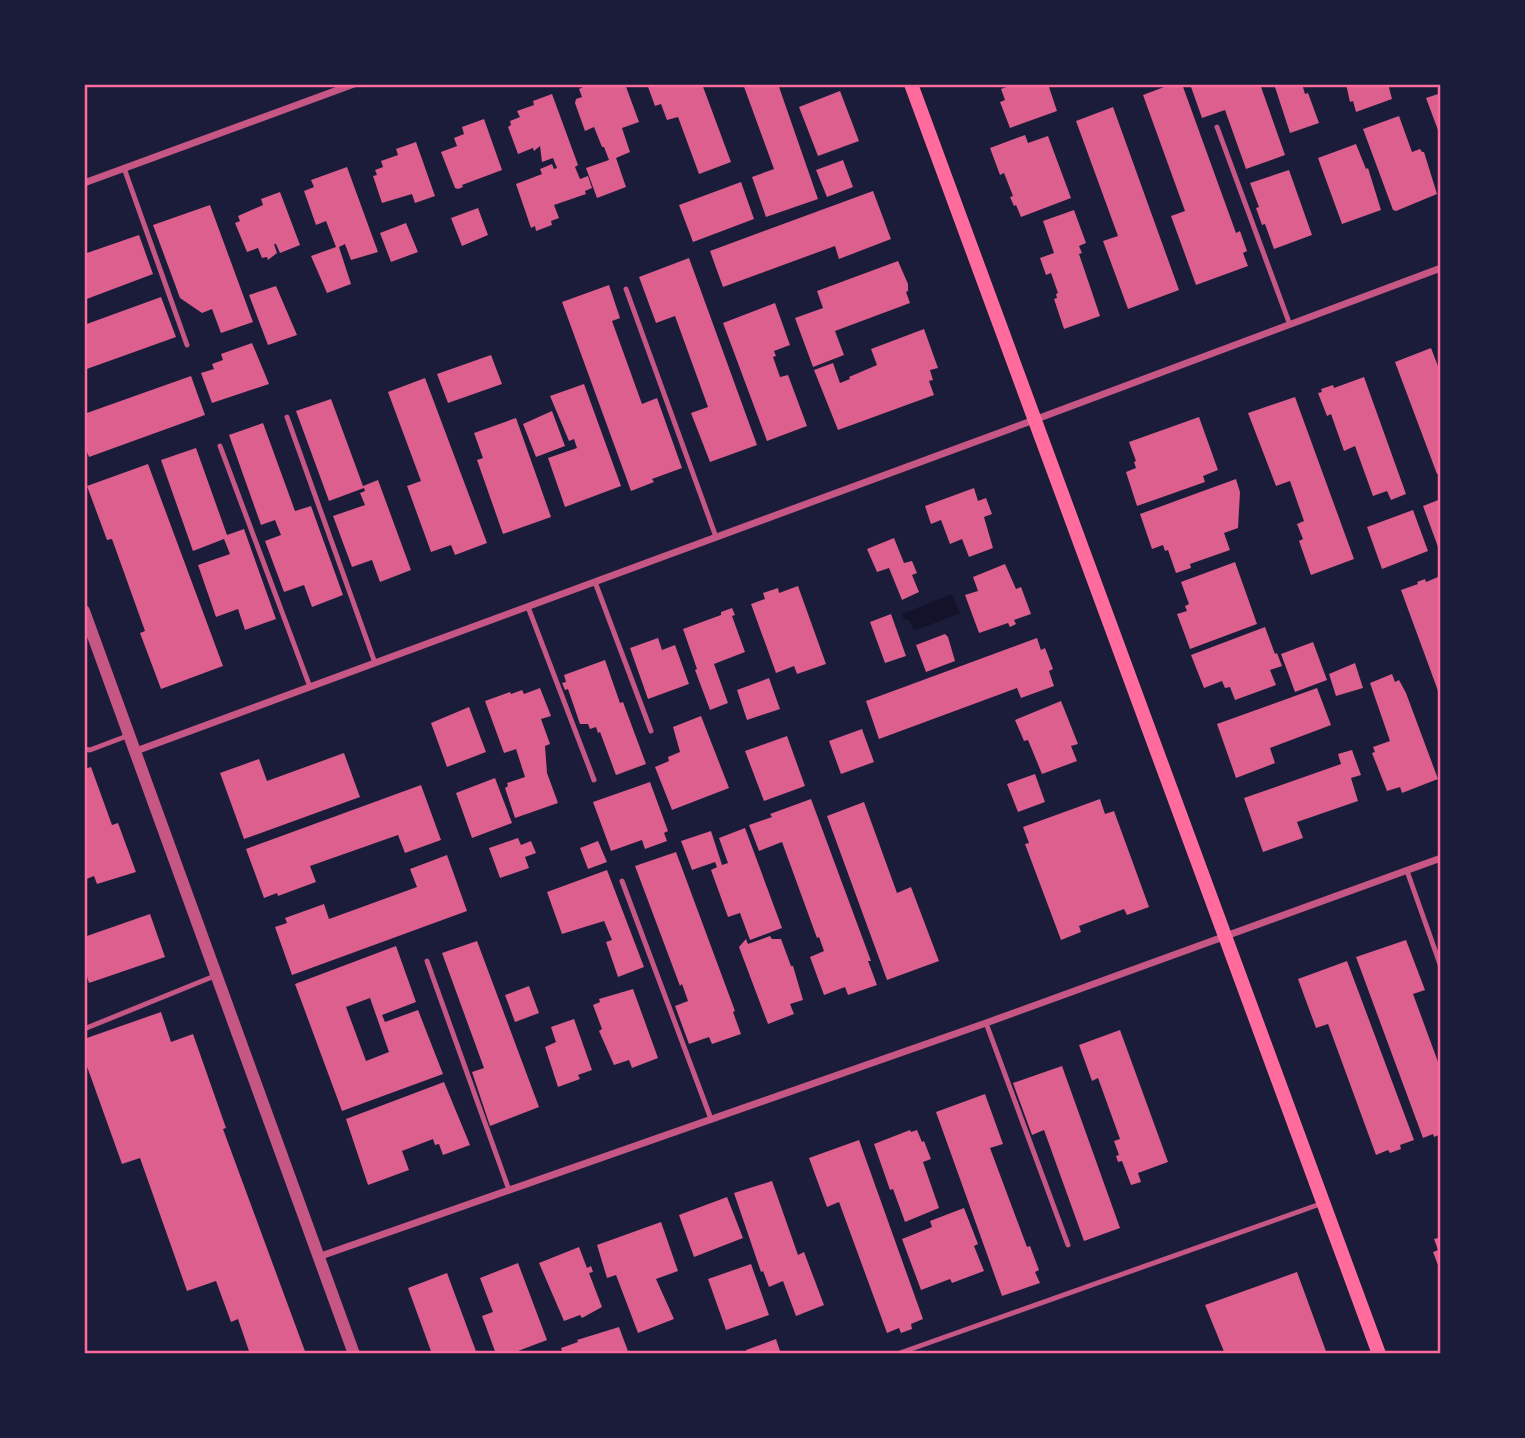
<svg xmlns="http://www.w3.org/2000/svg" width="1525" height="1438" font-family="Jost,sans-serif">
<rect width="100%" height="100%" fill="#1b1b3a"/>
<path fill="#12122b" d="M952 594 960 613 914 631 910 621 904 619 902 614Z"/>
<path fill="#dd5f8e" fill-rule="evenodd" d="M589 84H625L639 122 622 128 630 152 616 158 626 187 597 198 586 168 609 160 604 147H602L594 127 585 131 575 103 576 99 582 97 579 89Z
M647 84H702L731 162 699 174 678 117 667 120 661 104 655 106Z
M743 84H778L818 199 766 217 752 177 774 169Z
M1014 84H1048L1057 111 1010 128 1000 102 1005 100 1001 89Z
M1172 84H1182L1236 233 1240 231 1247 251 1243 253 1248 266 1196 285 1171 216 1185 211 1143 95Z
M1190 84H1260L1285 155 1246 169 1225 110 1202 118Z
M1274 84H1302L1305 94 1308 93 1319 123 1290 133Z
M1346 84H1388L1392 99 1356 112 1353 101 1350 102Z
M840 91 859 141 818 156 799 107Z
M1441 93V138L1426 98Z
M552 94 578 165 575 167 580 179 588 176 592 188 585 191 586 194 554 205 559 218 551 221 552 225 536 231 535 226 531 228 516 184 542 174 540 169 552 164 554 169 557 168 553 158 542 162 540 146 534 151 533 148 518 154 508 127 511 125 510 121 520 117 517 111 534 105 533 101Z
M1113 107 1179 290 1128 309 1103 241 1118 236 1076 121Z
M1399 116 1412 152 1420 149 1422 152H1424L1437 194 1396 211 1393 210 1363 129Z
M484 119 502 170 462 185 463 187 458 189 455 188 441 152 457 146 454 138 464 134 462 127Z
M1025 135 1028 143 1048 136 1071 198 1021 217 1016 205 1014 206 1010 197 1013 196 1004 173 1000 175 990 148Z
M416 142 435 196 415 203 412 194 382 203 373 176 377 175 375 170 383 167 381 161 398 155 396 149Z
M1356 144 1366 169 1368 168 1381 210 1342 224 1318 158Z
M843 160 853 187 827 197 816 170Z
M347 167 378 252 351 260 345 244 339 247 351 284 327 293 311 256 336 247 326 221 316 225 304 191 314 187 311 180Z
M1289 170 1312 235 1274 249 1265 224 1262 225 1256 208 1259 207 1250 183Z
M741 182 754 219 693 242 679 205Z
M873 191 891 239 839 259 835 246 723 287 710 251Z
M280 192 300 245 280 253 276 244H274L277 253 268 260 267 257 262 258 258 248 247 252 235 223 240 221 238 216 263 205 261 199Z
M210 205 253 322 221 333 212 309 202 313 180 298 153 225Z
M478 208 488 235 462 246 451 218Z
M1074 210 1086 243 1079 246 1082 253 1079 254 1100 316 1064 329 1054 299 1057 298 1056 294 1058 293 1051 273 1046 275 1040 258 1054 253 1043 221Z
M406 223 418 252 391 262 380 233Z
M139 235 153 274 84 300V254Z
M689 258 757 445 710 462 691 413 708 407 675 316 656 323 639 277Z
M898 261 908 284V291L906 292 910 303 835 331 844 355 813 367 795 318 823 308 817 291Z
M609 285 620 318 612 321 642 404 657 398 682 468 652 479 654 482 631 491 562 302Z
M276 286 297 335 268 345 249 295Z
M161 297 176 337 84 370V325Z
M775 303 790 345 774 351 776 356 773 357 780 377 788 375 807 426 767 441 723 323Z
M924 329 938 368 930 370 933 380 929 381 934 395 838 430 814 370 833 363 840 383 850 379 849 377 877 365 871 349Z
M252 343 269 384 212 403 201 373 214 369 212 364 223 360 221 354Z
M1431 348 1441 374V473L1437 474 1395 362Z
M491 355 502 384 448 403 437 374Z
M191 376 205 415 89 457 84 444V414Z
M1364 377 1406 494 1391 500 1387 491 1373 496 1355 446 1344 451 1331 414 1327 416 1318 393 1322 392 1321 389 1333 385 1334 388Z
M425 378 487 543 455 555 451 545 431 552 407 486 421 481 388 392Z
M584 384 621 486 565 507 548 458 577 448 574 439 569 441 550 396Z
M1295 397 1354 559 1311 575 1299 541 1303 539 1297 524 1304 521 1290 481 1276 486 1248 413Z
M331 399 363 486 378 480 411 570 380 582 372 560 352 567 333 516 365 505 360 493 365 491 364 488 329 501 296 411Z
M552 411 565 446 536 457 523 424Z
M1199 417 1218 470 1203 476 1205 482 1137 506 1126 472 1136 468 1134 462 1136 461 1129 442Z
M516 418 551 517 503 534 477 460 483 458 474 433Z
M263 423 295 511 311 506 343 595 312 607 304 585 284 592 265 541 281 535 275 520 261 525 229 435Z
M196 448 227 535 244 529 276 619 245 630 238 609 216 617 198 565 230 554 224 539 193 551 161 460Z
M148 464 223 666 161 689 140 633 145 631 112 539 107 540 87 486Z
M1236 479 1240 492 1238 528 1224 533 1230 550 1190 564 1191 568 1176 573 1168 550 1165 551 1163 545 1152 549 1140 514Z
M974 488 978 501 986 498 992 514 984 517 993 548 969 557 962 539 950 544 941 520 931 524 925 506Z
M1441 499V555L1423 506Z
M1413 510 1428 551 1382 569 1367 527Z
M894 538 904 563 912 561 917 573 912 575 919 592 902 600 889 568 877 572 867 549Z
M1235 562 1257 624 1190 649 1177 614 1187 611 1185 606 1189 604 1181 582Z
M1005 564 1016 589 1021 587 1031 614 1014 620 1016 624 1010 627 1008 623 979 633 965 595 978 591 973 577Z
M1438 577 1441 585V699L1401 590 1418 584 1417 582 1425 579 1426 582Z
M798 586 826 664 797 674 794 666 776 673 751 604 765 599 763 593 778 588 779 593Z
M732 608 735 615 732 616 745 652 714 664 728 703 710 710 695 670 697 669 683 629 721 615V612Z
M891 614 906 656 885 663 870 622Z
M1265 627 1275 654 1277 653 1282 666 1270 670 1276 685 1235 700 1230 687 1225 688 1222 681 1204 688 1191 655Z
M945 634 948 637 955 661 926 672 916 645Z
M658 638 662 650 675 645 689 684 648 699 630 648Z
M1037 638 1041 650 1045 648 1053 669 1049 671 1054 686 1021 698 1017 688 879 739 866 701Z
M1313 642 1327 680 1295 692 1281 654Z
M605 660 620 703 623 702 646 764 616 775 600 732 598 733 596 727 590 729 588 724H580L568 689 565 690 562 683 566 682 564 675Z
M1355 663 1363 688 1336 696 1329 674Z
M1392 674 1395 682 1399 680 1406 693 1438 779 1402 793 1400 787 1387 791 1372 753 1375 752 1373 747 1390 741 1370 683Z
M769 678 780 709 747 720 737 690Z
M540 688 551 716 541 719 550 744 545 746 547 773 558 803 515 818 505 788 508 786 507 783 525 777 516 749 504 753 485 701 510 692 511 694 522 690 524 694Z
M1317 688 1331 725 1270 748 1275 763 1236 778 1217 724Z
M1061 701 1078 744 1071 746 1077 761 1042 774 1028 740 1024 741 1015 720Z
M469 707 486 752 447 767 431 723Z
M701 716 729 788 672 810 655 767 669 761 668 757 680 752 673 727Z
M862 729 874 762 841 774 829 741Z
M787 736 805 786 764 801 745 751Z
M1352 750 1361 775 1351 778 1358 801 1297 822 1303 838 1263 852 1244 798 1341 764 1338 754Z
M344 753 360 797 244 839 220 773 259 759 267 781Z
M91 767 112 825 118 823 136 872 97 884 94 876 84 880V769Z
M1035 774 1045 802 1018 812 1007 784Z
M495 778 512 823 472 838 456 793Z
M650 782 668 831 664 833 667 841 645 849 642 840 611 851 593 802Z
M421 785 441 840 405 853 398 835 310 866 316 882 278 896 277 893 264 898 246 849Z
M811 799 871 961H868L877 985 848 995 845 987 824 995 810 957 824 951 819 937 817 938 782 842 759 851 749 825 772 817 770 814Z
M1100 799 1105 814 1114 811 1149 907 1127 915 1124 909 1079 926 1081 932 1061 940 1025 844 1029 843 1023 827Z
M864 802 897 893 911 887 939 961 887 980 827 816Z
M745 828 782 928 750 940 740 913 728 917 711 870 717 867 715 862 692 870 681 841 711 831 722 865 728 863 719 838Z
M518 838 521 845 531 841 536 853 525 857 529 868 500 878 489 848Z
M598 841 607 862 588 869 580 848Z
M676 852 735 1011 733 1012 741 1034 712 1044 709 1037 689 1044 675 1006 688 1001 682 984 680 986 635 866Z
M447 855 467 911 292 975 275 927 287 923 285 918 324 904 329 919 417 887 410 869Z
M607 870 644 967 618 977 606 942 612 940 604 921 562 934 547 892Z
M150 914 165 957 89 983 84 967V937Z
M770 936 772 939H781L791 966H793L803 1000 790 1004 794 1014 768 1024 739 947 746 939 748 944Z
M1406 940 1425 990 1413 994 1441 1070V1134L1434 1137 1433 1134 1423 1138 1356 957Z
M477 941 539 1107 490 1126 472 1072 484 1068 442 953Z
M396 946 416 1002 382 1015 385 1022 418 1010 443 1074 342 1111 295 984ZM370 998 389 1052 366 1061 346 1007Z
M1347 961 1414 1140 1400 1145 1401 1149 1390 1153 1388 1150 1376 1155 1328 1024 1316 1028 1298 979Z
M529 986 539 1013 515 1022 505 995Z
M633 989 658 1058 632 1068 629 1060 614 1065 599 1031 602 1029 593 1005 600 1002 599 999Z
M161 1012 171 1042 193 1034 226 1128 223 1129 306 1354H250L238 1319 231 1322 216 1281 187 1291 140 1158 122 1164 84 1058V1039Z
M574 1019 592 1070 578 1075 580 1079 558 1087 545 1047 556 1042 551 1027Z
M1120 1030 1168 1162 1138 1173 1141 1182 1131 1185 1122 1161 1118 1162 1116 1156 1119 1155 1114 1141 1120 1139 1098 1078 1092 1081 1079 1045Z
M1062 1066 1120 1228 1084 1241 1044 1130 1032 1135 1013 1083Z
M444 1082 470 1145 443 1155 439 1144 435 1145 433 1139 402 1151 409 1170 368 1185 346 1119Z
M985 1094 1003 1144 990 1148 1027 1247 1030 1246 1039 1270 1035 1272 1040 1283 1002 1296 936 1112Z
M910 1130 911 1132 917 1130 922 1142 924 1141 931 1159 923 1162 939 1208 905 1222 893 1189 890 1190 874 1144Z
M859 1140 923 1319 911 1324 912 1329 901 1333 899 1328 887 1333 839 1202 827 1207 809 1158Z
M772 1181 798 1255 804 1252 824 1305 796 1316 783 1281 769 1287 763 1271 761 1272 734 1193Z
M727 1197 743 1238 694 1257 679 1215Z
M964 1208 978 1244 974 1246 984 1271 952 1283 950 1279 921 1290 902 1239 932 1227 930 1221Z
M661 1222 678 1271 656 1279 674 1319 638 1333 616 1275 607 1278 597 1245Z
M1441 1237V1273L1433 1252 1438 1250 1434 1239Z
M579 1247 587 1268 591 1266 593 1272 589 1273 602 1307 582 1318 580 1315 564 1321 539 1263Z
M518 1263 547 1340 510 1354H496L482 1316 493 1312 480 1278Z
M751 1264 769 1315 726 1330 708 1279Z
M1297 1272 1327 1354H1225L1205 1305Z
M447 1273 477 1354H432L408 1288Z
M619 1327 629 1354H563L561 1348 578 1342 577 1340Z
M776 1339 781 1354H748L746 1350Z"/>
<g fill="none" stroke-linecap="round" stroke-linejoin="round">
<path stroke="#c65784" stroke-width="5" d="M1217 127 1290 325
M124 168 187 345
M626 289 716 537
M287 417 375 663
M220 446 310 687
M595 582 651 731
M528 607 594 780
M84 749 90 750 127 736
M1407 871 1441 967
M622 881 711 1119
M427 961 509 1190
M986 1023 1068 1245
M84 1029 217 975
M897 1354 1323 1203"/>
<path stroke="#c65784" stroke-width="7" d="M84 183 354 84
M136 751 1034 420 1441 268
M318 1257 986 1023 1441 858"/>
<path stroke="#c65784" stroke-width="12" d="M84 611 354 1354"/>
<path stroke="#ff6b9d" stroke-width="14" d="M911 84 1379 1354"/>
</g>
<rect width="1525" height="1438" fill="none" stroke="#1b1b3a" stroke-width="172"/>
<rect x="86" y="86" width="1353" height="1266" fill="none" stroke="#ff6b9d" stroke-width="2.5"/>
</svg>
